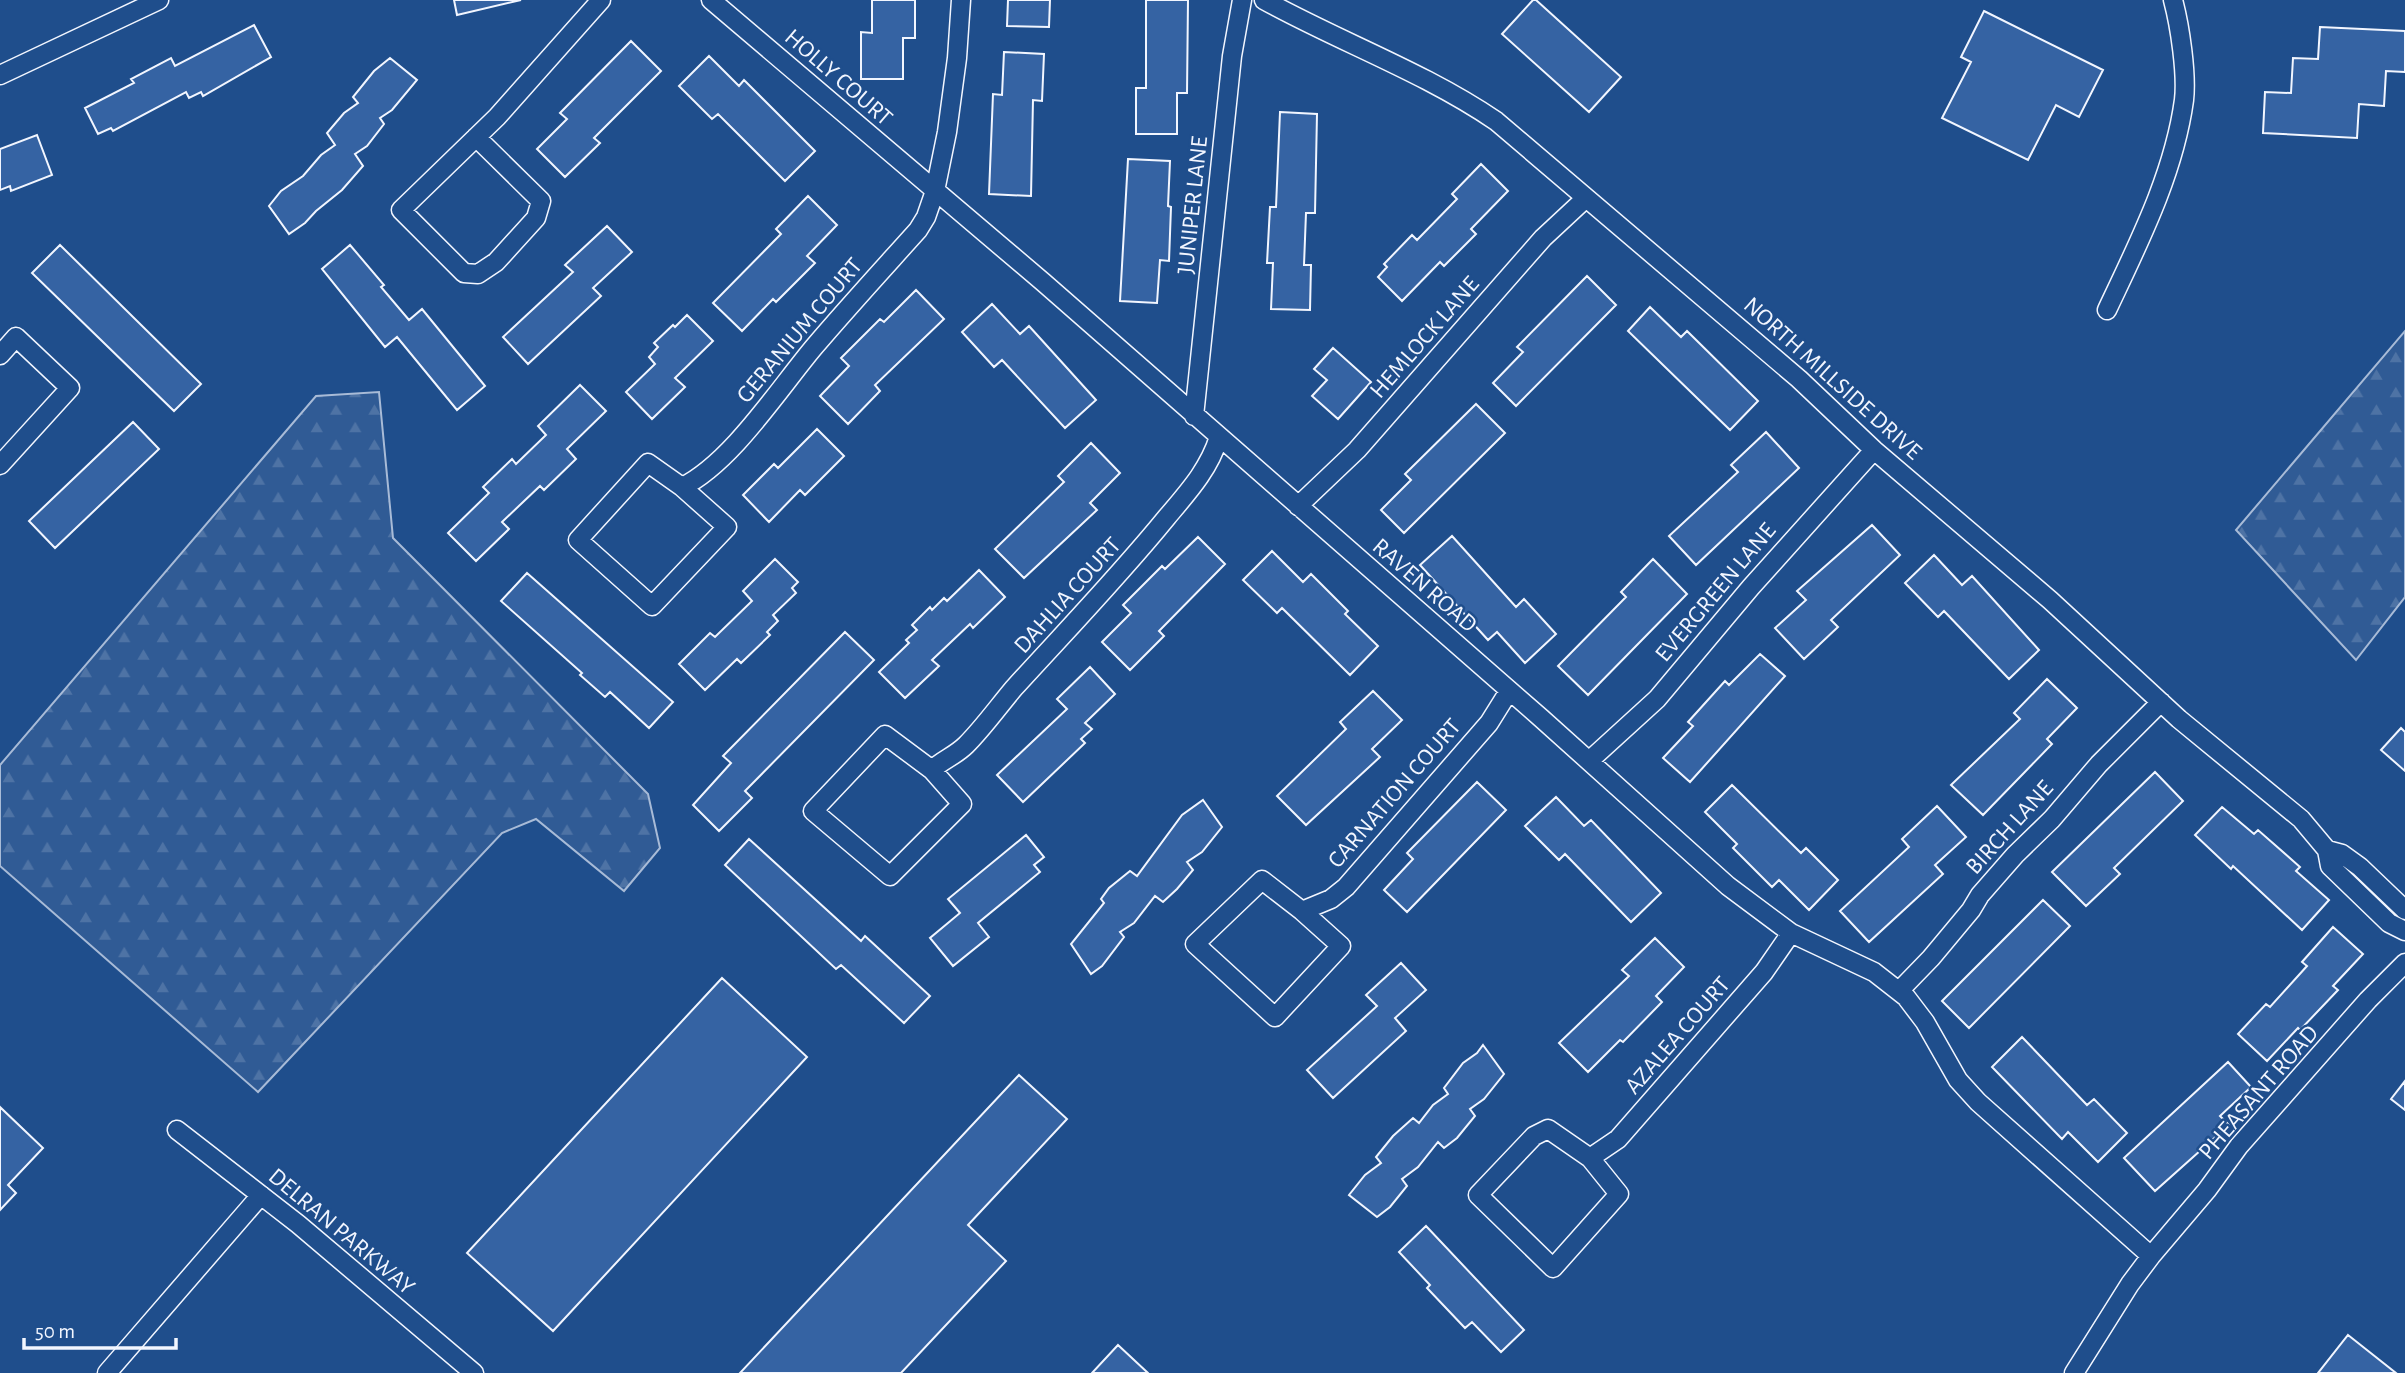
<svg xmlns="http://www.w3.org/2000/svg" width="2405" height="1373" font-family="'Alegreya Sans',sans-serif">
<defs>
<pattern id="forest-firs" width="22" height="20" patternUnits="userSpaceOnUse" patternTransform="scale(1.75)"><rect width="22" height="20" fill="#305b95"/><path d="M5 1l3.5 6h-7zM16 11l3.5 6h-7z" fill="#4e73a5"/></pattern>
</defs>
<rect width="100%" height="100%" fill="#1f4e8c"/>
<path fill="url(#forest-firs)" stroke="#a8bbd7" stroke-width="2" d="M2405 331V597L2356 660 2236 530Z
M379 392 393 538 648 794 660 848 624 891 536 819 502 833 258 1092 0 866V765L316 396Z"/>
<path fill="#3563a3" stroke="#f2f6ff" stroke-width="2" d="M454 0H521L457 15Z
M872 0H915V38H903V79H861V32L872 33Z
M1008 0H1050L1049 27 1007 26Z
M1146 0H1188L1187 93H1177V134H1136V88H1146Z
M1533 0H1536L1621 77 1589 112 1502 34Z
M1984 11 2103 70 2079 117 2056 105 2028 160 1942 118 1971 62 1961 57Z
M254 25 271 57 203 96 201 92 189 98 186 92 113 131 111 128 98 134 85 108 134 83 131 79 171 58 175 66Z
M2320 27 2405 31V72L2386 71 2384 106 2359 104 2357 138 2263 133 2265 92 2291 93 2293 58 2318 59Z
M631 41 661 71 594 138 600 143 565 177 537 149 567 119 560 113Z
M1004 52 1044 54 1042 101 1033 100 1031 196 989 194 993 94 1002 95Z
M709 56 739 86 744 80 815 151 785 181 718 114 712 119 679 86Z
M390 58 417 80 392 110 380 118 384 124 367 146 355 154 363 166 342 190 316 211 305 223 289 234 269 206 281 191 303 176 321 155 335 145 327 133 344 113 358 103 353 97 374 71Z
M1280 112 1317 114 1315 213H1306L1304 265H1311L1310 310 1271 309 1273 263H1267L1270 207H1276Z
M37 135 52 175 11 191 10 186 0 190V149Z
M1128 159 1170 161 1168 206 1171 207 1169 261 1160 260 1157 303 1120 301Z
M1481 164 1508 191 1471 229 1476 234 1444 266 1440 262 1402 301 1378 277 1387 267 1384 264 1412 235 1417 240 1457 199 1452 194Z
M808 196 837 225 807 256 815 263 776 302 773 299 742 331 713 303 781 234 776 229Z
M607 226 632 252 593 288 601 296 528 364 503 337 573 272 565 265Z
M60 245 201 384 174 411 32 273Z
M350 245 384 285 381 287 409 320 422 309 485 386 457 410 397 337 385 347 322 269Z
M1587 276 1616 305 1516 406 1493 383 1523 352 1517 347Z
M916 290 944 319 875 385 880 391 848 424 820 396 849 366 841 358 880 319 884 322Z
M992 304 1020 334 1029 326 1096 400 1065 428 1002 360 994 367 962 332Z
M1650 307 1681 337 1687 331 1758 401 1730 430 1628 331Z
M687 315 713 341 675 378 685 387 652 419 626 392 655 364 649 357 658 347 654 343 673 325 675 327Z
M1333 348 1371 382 1338 419 1312 396 1327 380 1314 369Z
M580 385 606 411 567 449 576 459 544 490 540 486 502 522 509 529 476 561 448 533 489 493 483 487 512 459 516 464 546 435 538 426Z
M1476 404 1505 433 1404 533 1381 510 1411 480 1405 474Z
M133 422 159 449 55 548 29 521Z
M817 429 844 456 805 495 800 490 769 522 743 495 774 464 778 468Z
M1766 432 1799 468 1696 565 1669 536 1738 472 1731 465Z
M1091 443 1120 473 1090 503 1097 510 1024 578 995 549 1064 482 1058 476Z
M1872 525 1900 555 1831 620 1838 627 1804 659 1775 628 1806 600 1797 591Z
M1452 536 1516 607 1524 599 1556 634 1525 663 1497 632 1488 640 1420 565Z
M1198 537 1225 564 1159 631 1164 636 1130 670 1102 642 1131 613 1123 605 1162 566 1165 569Z
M1272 551 1303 582 1311 574 1348 611 1345 614 1378 646 1350 675 1282 608 1277 613 1243 580Z
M1934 555 1962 585 1972 576 2039 650 2009 679 1944 611 1938 617 1905 583Z
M775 559 798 582 792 588 796 593 773 615 778 621 767 632 770 635 741 663 737 659 705 690 679 664 710 633 715 637 752 601 743 591Z
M1653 559 1687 594 1588 695 1558 666 1626 597 1621 592Z
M979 570 1005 597 973 628 970 624 932 660 939 666 905 698 879 672 909 643 906 640 917 630 912 625 930 607 932 610 944 598 947 601Z
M527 573 673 702 649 728 610 692 605 697 580 675 582 673 501 601Z
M845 632 874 660 745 791 752 798 719 831 693 805 731 763 723 756Z
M1760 654 1785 676 1690 782 1663 758 1693 726 1688 722 1725 681 1729 685Z
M1090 667 1115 694 1085 723 1092 729 1081 739 1085 743 1023 802 997 775 1067 709 1057 699Z
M2047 679 2077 708 2047 739 2052 744 1983 815 1951 785 2020 719 2014 713Z
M1373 691 1402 720 1372 749 1380 757 1306 825 1277 796 1346 729 1340 722Z
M2401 728 2405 732V771L2381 750Z
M2155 772 2183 801 2114 868 2120 874 2086 906 2052 872Z
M1477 782 1506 810 1407 912 1384 890 1413 859 1407 853Z
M1732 785 1801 853 1806 848 1838 880 1809 910 1779 880 1772 887 1733 848 1737 844 1705 812Z
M1556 797 1584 826 1591 820 1661 893 1631 922 1565 854 1559 860 1525 826Z
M1203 800 1222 827 1202 852 1187 862 1193 870 1177 889 1163 902 1155 896 1134 923 1120 932 1124 937 1102 966 1091 974 1071 944 1104 903 1101 899 1109 888 1130 871 1137 876 1182 815Z
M1937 806 1966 837 1935 865 1943 874 1869 942 1840 911 1909 847 1902 839Z
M2222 807 2254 834 2258 830 2300 867 2296 871 2329 900 2302 930 2233 866 2231 869 2195 835Z
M1026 835 1044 857 1034 865 1040 872 978 923 989 937 953 966 930 938 960 913 948 899Z
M749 839 861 941 865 936 930 996 904 1023 841 965 836 969 725 865Z
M2043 900 2070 926 1969 1028 1942 1001Z
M2333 927 2363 954 2333 986 2338 990 2300 1030 2298 1028 2267 1061 2238 1034 2266 1004 2270 1007 2307 966 2302 962Z
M1655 938 1684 967 1656 996 1662 1002 1623 1042 1620 1040 1588 1072 1559 1043 1629 976 1622 970Z
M1401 963 1426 990 1395 1018 1406 1031 1333 1098 1307 1070 1377 1006 1366 995Z
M722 978 807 1057 553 1331 467 1253Z
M2022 1037 2087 1105 2094 1099 2127 1133 2098 1162 2068 1132 2062 1139 1992 1067Z
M1483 1045 1504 1074 1484 1099 1470 1109 1475 1116 1457 1138 1444 1148 1438 1142 1418 1167 1402 1179 1407 1186 1390 1207 1377 1217 1349 1195 1365 1175 1381 1163 1376 1157 1393 1136 1413 1118 1419 1123 1433 1105 1448 1094 1444 1088 1463 1063 1477 1053Z
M2228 1062 2251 1087 2220 1116 2229 1125 2155 1191 2124 1158Z
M1019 1075 1067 1119 968 1225 1006 1261 901 1373H740Z
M2405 1081V1110L2391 1099Z
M0 1107 43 1148 8 1185 16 1193 0 1210Z
M1426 1226 1524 1330 1501 1352 1472 1322 1465 1328 1427 1288 1430 1285 1399 1252Z
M2348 1335 2396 1373H2318Z
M1118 1345 1148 1373H1092Z"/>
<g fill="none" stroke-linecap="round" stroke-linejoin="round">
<g stroke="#f2f6ff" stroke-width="21">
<path id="minor" d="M711 0 1043 282 1541 718 1728 886 1791 933 1874 972 1906 997 1925 1022 1958 1080 1978 1102 2151 1256
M1264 0C1340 42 1424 72 1496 121L1799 379 1874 450 2050 600 2179 719 2301 819 2327 850 2330 866 2389 923 2405 931
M0 75 159 0
M476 137 541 201 536 218 496 262 478 274 464 273 401 210 497 117 601 0
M2107 310C2138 244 2174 174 2184 100 2187 74 2180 26 2173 0
M0 355 16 337 70 388 0 465
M1194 416 1232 56 1242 0
M682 487 727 527 652 606 578 540 648 463 682 487C731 463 778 390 814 347 848 307 883 269 918 230L926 217 935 191 947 132 957 58 961 0
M1298 506 1357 450 1543 238 1586 198
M885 735 932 770 962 804 890 876 813 811Z
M1589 761 1657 699 1751 587 1874 450
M932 770C942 760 955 756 966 745 983 728 998 707 1014 688 1066 631 1119 576 1167 517 1189 491 1209 469 1219 437
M2327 850 2342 854 2360 867 2405 910
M1302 911 1341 946 1275 1017 1195 944 1262 880 1302 911 1331 899 1346 887 1489 723 1509 691
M1899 991 1931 958 1971 910 1980 895 2015 855 2052 819 2099 764 2161 702
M177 1130 298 1224 474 1373
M1590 1158 1619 1194 1553 1268 1478 1195 1534 1136 1548 1129 1590 1158 1618 1139 1764 972 1791 933
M107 1373 261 1195
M2074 1373 2130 1284 2151 1256 2207 1190 2239 1146 2368 1000 2405 963"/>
</g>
<use href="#minor" stroke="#1f4e8c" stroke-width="18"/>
</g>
<g text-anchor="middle" stroke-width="5" stroke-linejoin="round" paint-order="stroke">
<g font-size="24" fill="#f2f6ff" stroke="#1f4e8c">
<text transform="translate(839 77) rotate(41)" y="8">HOLLY COURT</text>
<text transform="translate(1192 205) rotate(-84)" y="8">JUNIPER LANE</text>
<text transform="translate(799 330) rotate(-50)" y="8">GERANIUM COURT</text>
<text transform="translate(1424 337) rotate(-49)" y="8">HEMLOCK LANE</text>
<text transform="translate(1833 378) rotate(42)" y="8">NORTH MILLSIDE DRIVE</text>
<text transform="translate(1425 585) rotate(41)" y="8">RAVEN ROAD</text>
<text transform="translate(1715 592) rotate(-50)" y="8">EVERGREEN LANE</text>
<text transform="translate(1067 595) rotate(-48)" y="8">DAHLIA COURT</text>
<text transform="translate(1394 793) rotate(-49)" y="8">CARNATION COURT</text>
<text transform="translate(2009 827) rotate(-48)" y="8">BIRCH LANE</text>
<text transform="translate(1677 1035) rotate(-49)" y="8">AZALEA COURT</text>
<text transform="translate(2258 1092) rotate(-49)" y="8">PHEASANT ROAD</text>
<text transform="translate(342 1231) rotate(40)" y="8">DELRAN PARKWAY</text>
</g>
</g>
<path d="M24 1338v10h152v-10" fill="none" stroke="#f2f6ff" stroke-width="3.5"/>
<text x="35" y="1338" font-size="21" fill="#f2f6ff" stroke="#1f4e8c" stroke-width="5" paint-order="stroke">50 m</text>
</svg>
